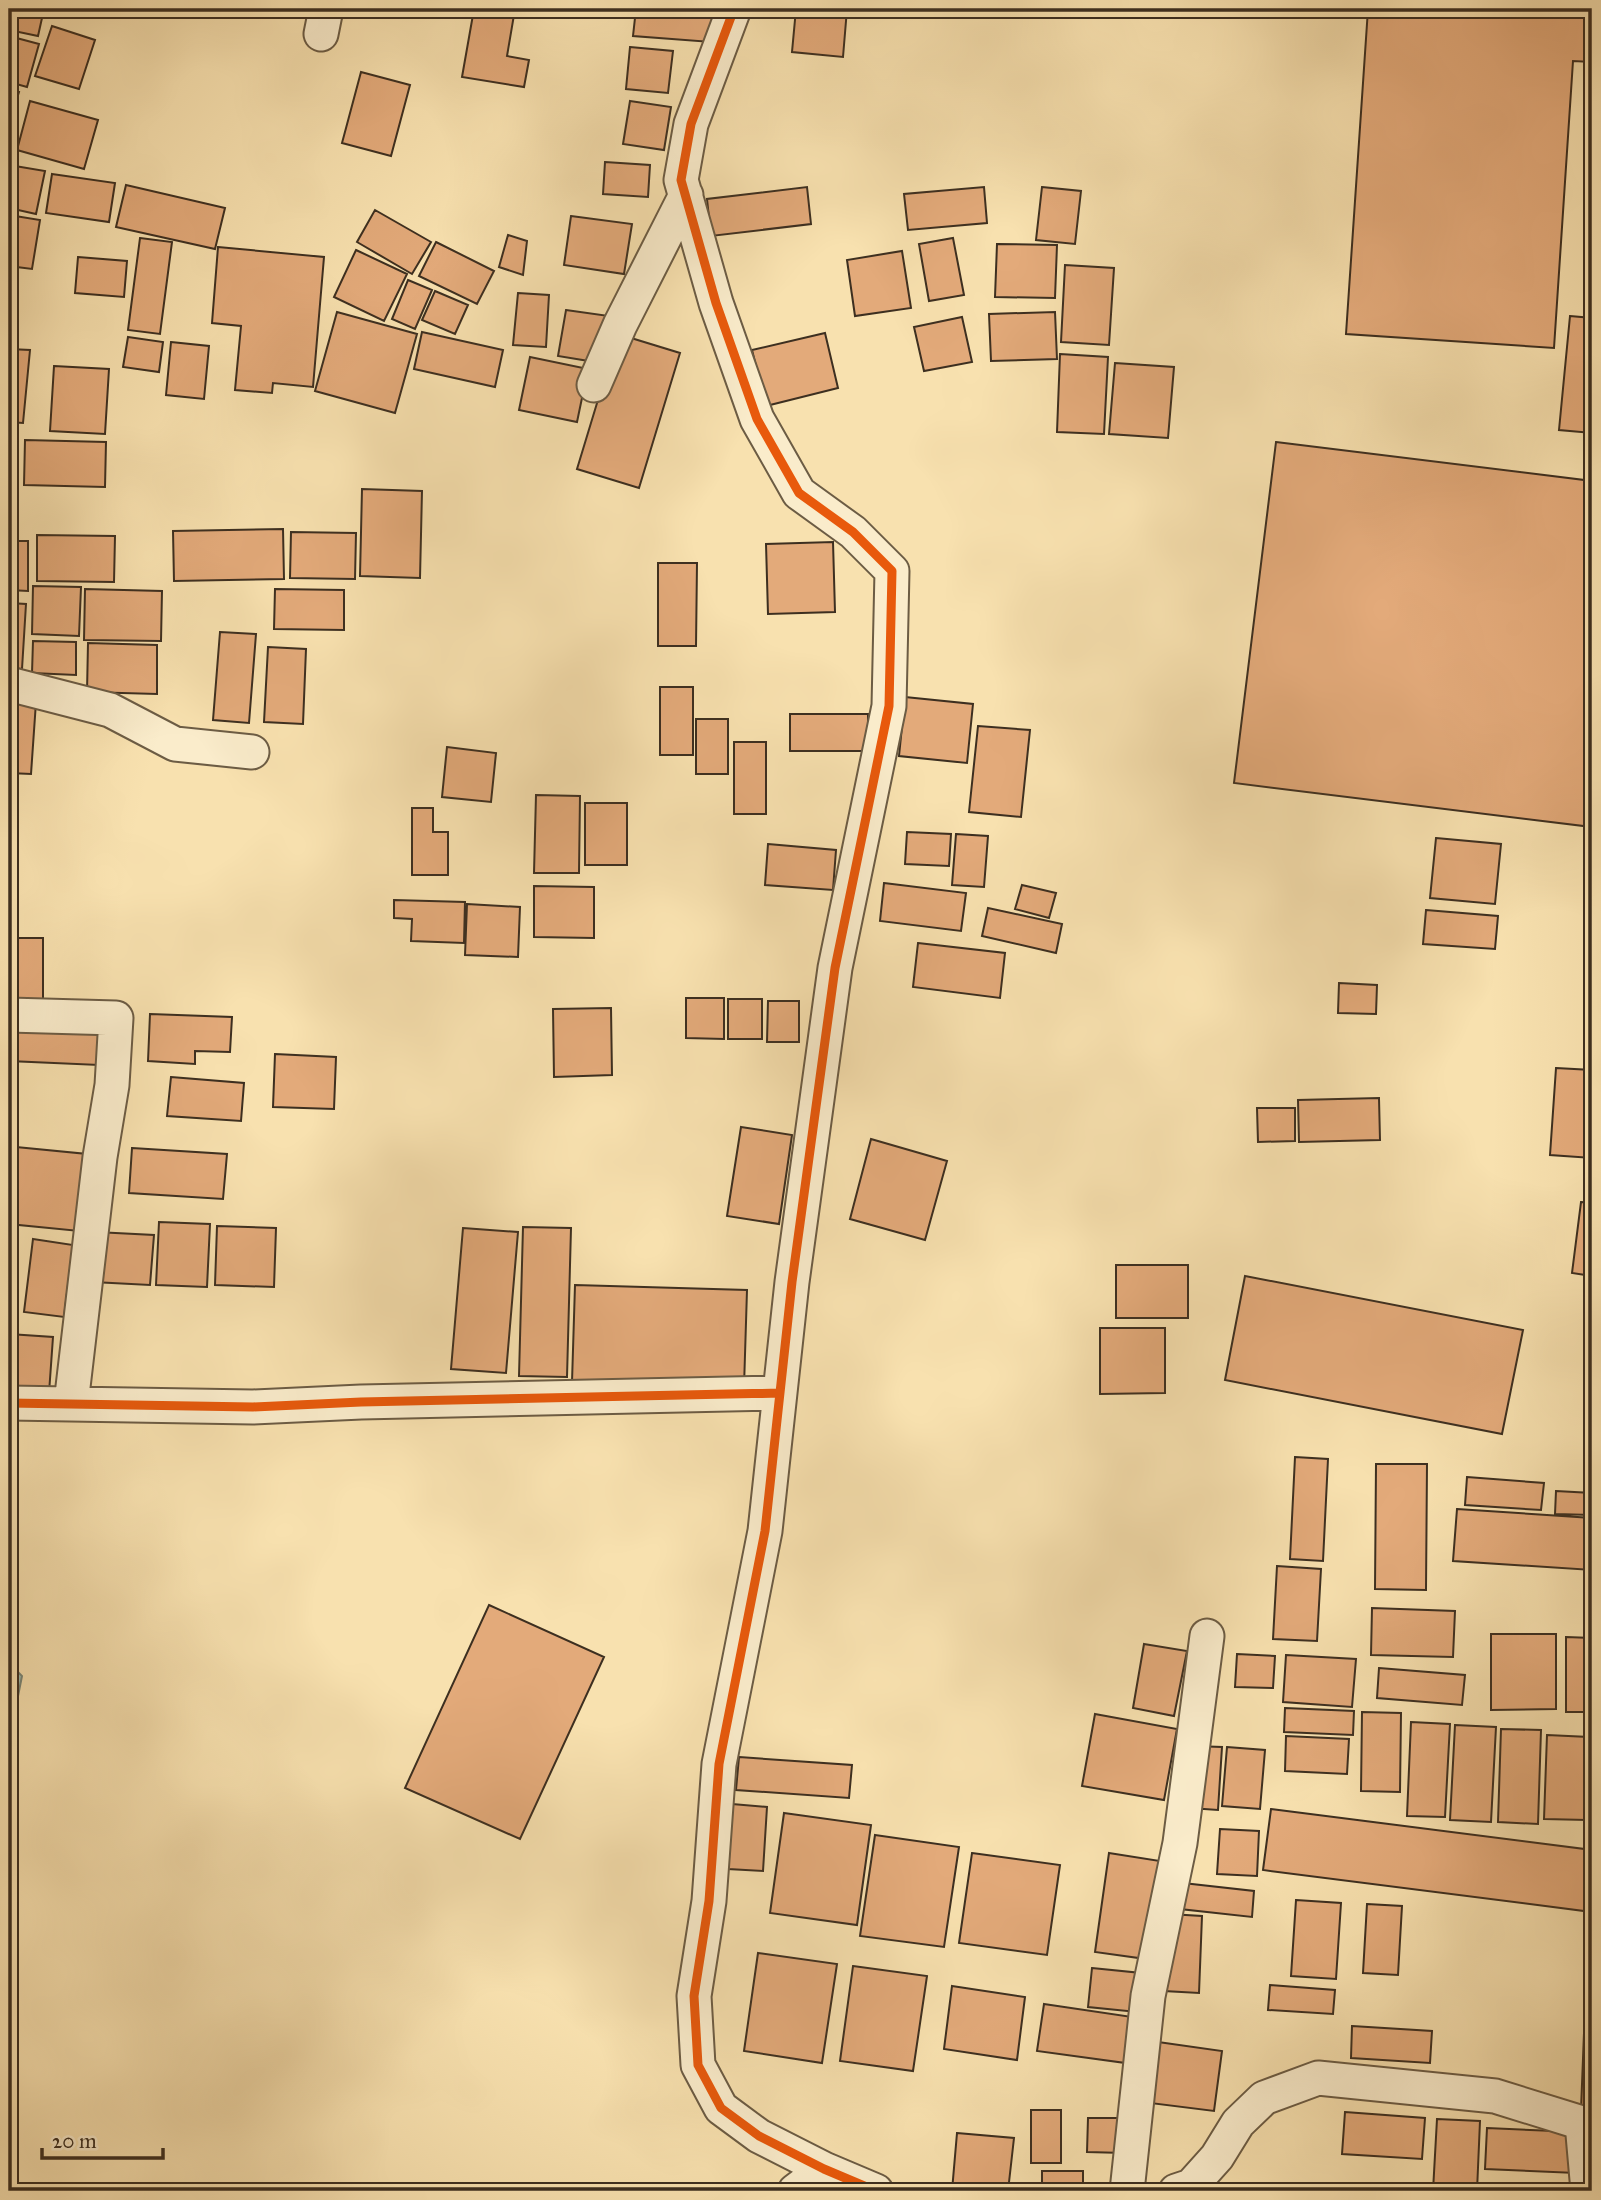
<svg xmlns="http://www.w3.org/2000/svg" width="1601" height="2200" font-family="'IM FELL Great Primer',serif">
<rect width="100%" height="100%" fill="#f8e1af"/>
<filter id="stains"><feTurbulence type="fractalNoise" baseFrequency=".00286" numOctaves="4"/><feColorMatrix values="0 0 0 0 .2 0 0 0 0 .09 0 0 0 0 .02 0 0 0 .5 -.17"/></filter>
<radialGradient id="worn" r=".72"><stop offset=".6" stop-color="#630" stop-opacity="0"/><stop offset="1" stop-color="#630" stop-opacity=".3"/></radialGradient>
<path fill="#9ebcb0" stroke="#778476" stroke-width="2" d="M9 1663 22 1676 9 1741Z"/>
<path fill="#e3aa7a" stroke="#3d2f20" stroke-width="2" d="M9 9H44L38 36 9 30Z
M474 9H515L507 56 529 60 524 87 462 77Z
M636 9H714L711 42 633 36Z
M796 9H847L843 57 792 52Z
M1368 9H1592V62L1573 61 1554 348 1346 334Z
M52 26 95 40 79 89 35 76Z
M9 36 39 44 27 87 9 82Z
M630 47 673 51 668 93 626 89Z
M361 72 410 85 391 156 342 143Z
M9 89 19 92 9 124Z
M30 101 98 120 84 169 17 150Z
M630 101 671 107 664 150 623 144Z
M605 162 650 165 648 197 603 194Z
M9 165 45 171 36 214 9 208Z
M52 174 115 183 109 222 46 213Z
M126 185 225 208 215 249 116 227Z
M807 187 811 224 711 236 707 199Z
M984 187 987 223 908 230 904 194Z
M1042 187 1081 191 1075 244 1036 240Z
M375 210 431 242 412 274 357 242Z
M9 215 40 220 32 269 9 266Z
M571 216 632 224 624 274 564 265Z
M508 235 527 241 523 275 499 267Z
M140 238 172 242 160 334 128 330Z
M953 238 964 295 929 301 919 244Z
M436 242 494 271 477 304 419 276Z
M997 244 1057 245 1055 298 995 297Z
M218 247 324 257 313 387 273 383 272 393 235 390 241 326 212 323Z
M356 250 407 274 384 321 334 297Z
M902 251 911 308 855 316 847 260Z
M78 257 127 261 124 297 75 293Z
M1065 265 1114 268 1109 345 1061 342Z
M408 280 432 290 415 329 392 319Z
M9 290 12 291 9 329Z
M435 291 468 305 455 334 422 320Z
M518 293 549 295 546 347 513 345Z
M566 310 609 316 601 363 558 356Z
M337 312 417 334 395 413 315 391Z
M1055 312 1057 359 991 361 989 314Z
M1570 316 1592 318V433L1559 430Z
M962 317 972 362 924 371 914 327Z
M422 332 503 350 495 387 414 369Z
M825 333 838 388 766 406 752 350Z
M618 334 680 353 639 488 577 469Z
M128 337 163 342 159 372 123 367Z
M171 342 209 346 204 399 166 395Z
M9 349 30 350 23 423 9 422Z
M1060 354 1108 357 1104 434 1057 432Z
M530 357 588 369 577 422 519 410Z
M1115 363 1174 367 1168 438 1109 434Z
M54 366 109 369 105 434 50 431Z
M25 440 106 442 105 487 24 485Z
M1276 442 1592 481V827L1234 783Z
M362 489 422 491 420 578 360 576Z
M283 529 284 579 174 581 173 531Z
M291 532 356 533 355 579 290 578Z
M37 535 115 536 114 582 37 581Z
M9 541H28V591L9 590Z
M833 542 835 612 768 614 766 544Z
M658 563H697L696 646H658Z
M33 586 81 587 79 636 32 634Z
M85 589 162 591 161 641 84 640Z
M275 589 344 590V630L274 629Z
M9 603 26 604 22 669 9 668Z
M220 632 256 634 249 723 213 720Z
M33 641 76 642V675L32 673Z
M88 643 157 645V694L87 692Z
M268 647 306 649 303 724 264 722Z
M660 687H693V755H660Z
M905 697 973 704 967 763 899 756Z
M9 700 36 702 31 774 9 773Z
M790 714H868V751H790Z
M696 719H728V774H696Z
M978 726 1030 730 1021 817 969 812Z
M734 742H766V814H734Z
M447 747 496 753 491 802 442 797Z
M536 795 580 796 579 873H534Z
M585 803H627V865H585Z
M412 808H433V832H448V875H412Z
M907 832 951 834 949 866 905 864Z
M956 834 988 836 984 887 952 885Z
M1436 838 1501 844 1495 904 1430 898Z
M768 844 836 850 833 890 765 885Z
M884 883 966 893 961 931 880 921Z
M1022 885 1056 893 1049 918 1015 909Z
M534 886 594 887V938L534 937Z
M394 900 465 902 464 943 411 941 412 919 394 918Z
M467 904 520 907 518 957 465 955Z
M988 908 1062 924 1056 953 982 936Z
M1426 910 1498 916 1495 949 1423 944Z
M9 938H43V1009H9Z
M918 943 1005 953 1000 998 913 987Z
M1339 983 1377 985 1376 1014 1338 1013Z
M686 998H724V1039L686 1038Z
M728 999H762V1039H728Z
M768 1001H799V1042H767Z
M611 1008 612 1075 554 1077 553 1009Z
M150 1014 232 1017 230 1052 195 1051V1064L148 1061Z
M9 1028 101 1032 99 1065 9 1061Z
M275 1054 336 1057 334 1109 273 1107Z
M1556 1068 1592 1070V1158L1550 1155Z
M171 1077 244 1083 241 1121 167 1116Z
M1379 1098 1380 1140 1299 1142 1298 1100Z
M1257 1108H1295V1141L1258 1142Z
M741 1127 792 1135 779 1224 727 1216Z
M871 1139 947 1161 925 1240 850 1219Z
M16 1147 87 1154 79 1231 9 1224Z
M132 1148 227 1154 223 1199 129 1193Z
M1581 1202 1592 1203V1276L1572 1273Z
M159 1222 210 1224 207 1287 156 1285Z
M217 1226 276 1228 274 1287 215 1285Z
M523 1227 571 1228 567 1377 519 1376Z
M463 1228 518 1232 506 1373 451 1369Z
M96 1232 154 1235 150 1285 93 1282Z
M33 1239 73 1245 64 1317 24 1312Z
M1116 1265H1188V1318H1116Z
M1245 1276 1523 1330 1502 1434 1225 1380Z
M575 1285 747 1290 744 1387 572 1382Z
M1100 1328H1165V1393L1100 1394Z
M9 1334 53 1337 49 1393 9 1390Z
M1295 1457 1328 1459 1323 1561 1290 1559Z
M1376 1464H1427L1426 1590 1375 1589Z
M1467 1477 1544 1483 1541 1510 1465 1505Z
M1556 1491 1592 1493V1515L1555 1514Z
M1457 1509 1592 1518V1570L1453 1561Z
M1277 1566 1321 1569 1317 1641 1273 1639Z
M489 1605 604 1657 520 1839 405 1788Z
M1372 1608 1455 1611 1453 1657 1371 1655Z
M1491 1634H1556V1709L1491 1710Z
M1566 1637 1592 1638V1712H1566Z
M1144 1644 1187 1651 1174 1716 1133 1708Z
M1237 1654 1275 1656 1273 1688 1235 1687Z
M1286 1655 1356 1659 1352 1707 1283 1702Z
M1379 1668 1465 1675 1462 1705 1377 1698Z
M1285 1708 1354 1711 1353 1735 1284 1732Z
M1362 1712 1401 1713 1400 1792 1361 1791Z
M1095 1714 1177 1729 1164 1800 1082 1786Z
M1411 1722 1450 1724 1445 1817 1407 1816Z
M1455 1725 1496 1727 1491 1822 1450 1820Z
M1501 1729 1541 1730 1538 1824 1498 1822Z
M1547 1735 1589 1737 1587 1820 1544 1819Z
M1286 1736 1349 1739 1347 1774 1285 1771Z
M1194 1746 1222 1747 1218 1810 1190 1808Z
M1227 1747 1265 1750 1260 1809 1222 1806Z
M739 1757 852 1765 849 1798 736 1790Z
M732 1804 767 1807 763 1871 728 1869Z
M1271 1809 1592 1850V1912L1263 1870Z
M784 1813 871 1825 857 1925 770 1913Z
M1220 1829 1259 1831 1257 1876 1217 1874Z
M875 1835 959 1847 944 1947 860 1936Z
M972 1853 1060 1865 1047 1955 959 1943Z
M1109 1853 1160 1861 1146 1959 1095 1952Z
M1174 1882 1254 1891 1252 1917 1171 1908Z
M1296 1900 1341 1903 1336 1979 1291 1976Z
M1367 1904 1402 1906 1398 1975 1363 1973Z
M1169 1914 1202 1916 1199 1993 1164 1991Z
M758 1953 837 1964 822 2063 744 2051Z
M853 1966 927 1976 913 2071 840 2061Z
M1092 1968 1141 1973 1137 2012 1088 2007Z
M1270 1985 1335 1990 1333 2014 1268 2010Z
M952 1986 1025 1997 1017 2060 944 2049Z
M1044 2004 1139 2018 1133 2064 1037 2051Z
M1352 2026 1432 2031 1430 2063 1351 2058Z
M1592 2029V2110H1581L1584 2033Z
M1151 2041 1222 2051 1214 2111 1142 2102Z
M1031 2110H1061V2163H1031Z
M1345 2112 1425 2118 1422 2159 1342 2154Z
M1088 2118H1126L1124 2153 1087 2152Z
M1437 2119 1480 2121 1477 2191H1433Z
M1487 2128 1578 2132 1576 2173 1485 2169Z
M957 2133 1014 2138 1008 2191H952Z
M1042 2171H1083V2191H1042Z"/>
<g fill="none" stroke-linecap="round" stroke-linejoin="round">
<g stroke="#6c5c44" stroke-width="37">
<path id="street" d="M734 9 691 124 681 180 716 303 757 419 799 493 853 532 892 571 889 706 835 968 792 1282 765 1531 719 1764 709 1901 694 1996 698 2065 721 2108 759 2136 824 2169 876 2191
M321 34 326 9
M594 385 620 325 686 195
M9 684 110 710 175 744 252 752
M9 1015 116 1018 112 1085 100 1157 71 1404
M9 1403 253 1407 361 1402 780 1393
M795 2191 824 2169 826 2190
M1127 2191 1148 1996 1180 1843 1207 1636
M1176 2191 1191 2186 1217 2157 1238 2123 1264 2098 1318 2078 1495 2096 1582 2123
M1588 2191 1582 2123H1592"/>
</g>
<use href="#street" stroke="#faeccb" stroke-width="33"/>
<g stroke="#faeccb" stroke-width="13">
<path id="cycleway" d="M734 9 691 124 681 180 716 303 757 419 799 493 853 532 892 571 889 706 835 968 792 1282 765 1531 719 1764 709 1901 694 1996 698 2065 721 2108 759 2136 824 2169 876 2191
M9 1403 253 1407 361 1402 780 1393"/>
</g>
<use href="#cycleway" stroke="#e8590c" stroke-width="9"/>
</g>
<rect width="1601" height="2200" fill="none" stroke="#f8e1af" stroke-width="35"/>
<rect x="10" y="10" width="1580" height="2179" fill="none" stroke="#3d2f20" stroke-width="3.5"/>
<rect x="18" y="18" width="1566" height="2165" fill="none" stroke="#3d2f20" stroke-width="2"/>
<path d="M42 2148v10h121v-10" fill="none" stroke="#3d2f20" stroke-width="3.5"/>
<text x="52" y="2148" font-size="21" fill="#3d2f20" stroke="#faeccb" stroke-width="5" paint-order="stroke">20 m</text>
<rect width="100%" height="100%" filter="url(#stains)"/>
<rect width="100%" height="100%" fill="url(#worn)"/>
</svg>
